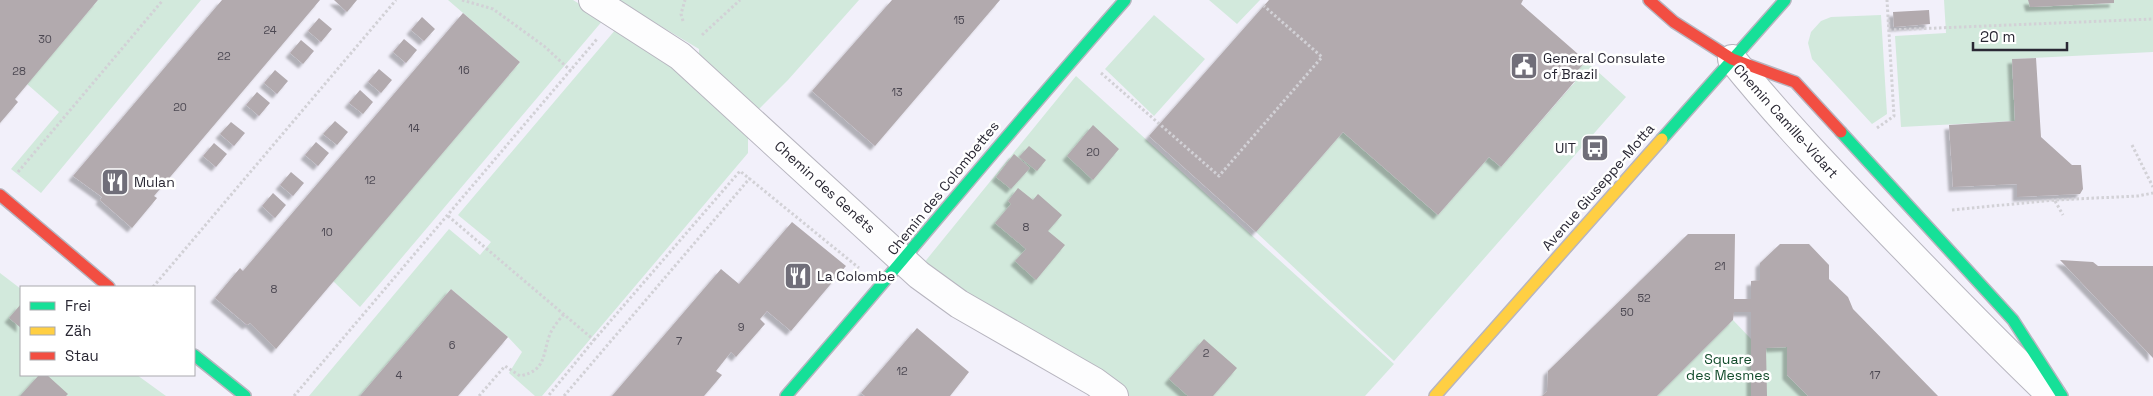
<svg xmlns="http://www.w3.org/2000/svg" width="2153" height="396" font-family="'Space Grotesk',sans-serif">
<defs>
<filter id="shadow"><feDropShadow dx="-4.5" dy="4.5" stdDeviation="1" flood-color="#0004"/></filter>
</defs>
<rect width="100%" height="100%" fill="#f2f0fa"/>
<path fill="#d2e9dc" d="M98 0H201L41 193 11 169 59 112 27 84Z
M448 0H573L604 19 360 307 333 281 520 62Z
M617 0H859L788 80 758 110 699 56V49Z
M1209 0H1260L1237 24Z
M1944 0H2028L2031 7 2114 3V0H2153V52L2012 59 2015 121 1901 127 1895 36 1946 33Z
M1154 15 1205 59 1154 116 1105 69Z
M1881 15 1887 114 1872 124 1812 59 1808 43 1811 32 1821 21 1831 17Z
M616 29 672 64 748 129V153L542 396H535L509 373 522 352 508 337 451 289 360 396H309L449 229 480 255 491 242 458 215Z
M1586 61 1626 97 1394 361 1256 232 1343 132 1438 215 1489 157 1501 167 1575 82 1571 78Z
M1076 76 1394 364 1365 396H1129L941 281 923 264Z
M0 273 21 289V375H137L166 396H0Z
M1733 320 1751 339V348L1787 347V375L1808 396H1657Z"/>
<path fill="#b2aaae" filter="url(#shadow)" d="M0 0H98L15 99 18 102 0 123Z
M222 0H320L154 196 157 198 132 228 100 200 102 197 73 176Z
M334 0H357L347 12Z
M892 0H1000L875 146 812 91Z
M1269 0H1523L1521 4 1586 61 1571 78 1575 81 1501 167 1489 157 1438 215 1343 132 1256 232 1149 136Z
M2028 0H2114V3L2030 7Z
M1929 10 1930 24 1894 27 1893 12Z
M463 13 520 62 276 349 250 323 247 325 215 298 240 268 243 271Z
M422 17 435 29 424 41 411 30Z
M319 18 332 29 321 42 308 31Z
M404 39 417 50 406 63 393 52Z
M301 40 314 51 303 64 290 53Z
M2036 58 2041 137 2072 165H2081L2083 189 2080 194 2017 197V184L1953 187 1949 125 2015 121 2012 59Z
M379 69 392 80 381 93 368 82Z
M275 70 288 81 277 94 264 83Z
M360 90 373 102 363 114 349 103Z
M257 92 270 103 259 116 246 105Z
M335 121 348 132 337 145 323 134Z
M231 122 245 133 234 146 220 134Z
M1093 125 1119 149 1093 180 1067 156Z
M316 142 329 153 318 166 305 155Z
M214 143 227 154 216 167 203 156Z
M1029 146 1046 160 1037 171 1019 157Z
M1014 154 1030 168 1011 189 996 177Z
M291 172 304 183 293 196 280 185Z
M1018 188 1033 200 1038 194 1062 215 1048 231 1065 245 1036 280 1015 261 1026 249 995 223 1011 204 1008 201Z
M273 193 286 205 275 218 262 206Z
M792 222 846 266 791 331 767 311 760 319 765 324 736 357 731 352 716 371 722 375 704 396H612L721 269 739 284Z
M1688 234H1735L1734 299H1751V281L1760 280V263L1780 244H1809L1829 265V279L1848 297 1853 309 1938 396H1808L1787 375V347L1766 348 1767 396H1751V312H1734L1733 320 1657 396H1542L1547 391 1548 371Z
M2060 260 2093 262 2098 266H2153V358Z
M451 289 508 337 458 396H360Z
M21 304V328L9 318Z
M917 328 969 372 950 396H865L861 393Z
M1204 339 1237 368 1213 396H1188L1169 379Z
M39 375H47L68 394 66 396H20Z"/>
<g fill="none" stroke-linecap="round" stroke-linejoin="round">
<g stroke="#b7b5bf" stroke-width="30">
<path id="street" d="M593 0 680 56 919 275 959 304 1095 382 1114 396
M1732 59C1782 121 1837 178 1892 235 1945 290 1998 344 2052 396"/>
</g>
<g stroke="#b7b5bf" stroke-width="14">
<path id="fast" d="M1841 132 2013 320 2062 396
M1662 139 1785 0
M194 355 245 396
M786 396C900 265 1010 130 1125 0"/>
</g>
<g stroke="#b7b5bf" stroke-width="14">
<path id="slow" d="M1435 396 1662 139"/>
</g>
<g stroke="#b7b5bf" stroke-width="14">
<path id="jam" d="M1649 0 1674 22 1732 59 1795 82 1841 132
M0 195 109 287"/>
</g>
<path stroke="#d2d1d6" stroke-width="3" stroke-dasharray="2.5 2.5" stroke-linecap="butt" d="M462 0 493 9 544 46 571 71
M683 21 681 14 685 0
M1889 30 2153 19
M702 35 740 0
M1101 73 1219 176 1322 57 1264 6
M1877 128 1894 116 1887 0
M2132 145 2153 187
M18 172 163 0
M2055 201 2063 215
M1952 210 2054 200 2138 196 2153 193
M448 216 594 340 549 395 551 396
M153 287 396 0
M594 340 740 171 859 268
M294 396 597 39
M479 396 505 366 520 376C547 370 542 355 550 334 553 327 559 320 564 314
M564 396 750 178"/>
<use href="#street" stroke="#fdfdfe" stroke-width="28"/>
<use href="#fast" stroke="#16e098" stroke-width="11"/>
<use href="#slow" stroke="#ffcf43" stroke-width="11"/>
<use href="#jam" stroke="#f24e42" stroke-width="11"/>
</g>
<defs>
<g id="civic-square" transform="scale(1.4375)"><rect x="-9" y="-9" width="18" height="18" rx="4" fill="#706e79" stroke="#fff"/><path d="M-.6-6.5H3V-4.5H.6V-3L4-1V1h2V6H-6V1h2V-1L-.6-3ZM-1.2 2.5V6h2.4V2.5Z" fill="#fff"/></g>
<g id="bus-square" transform="scale(1.4375)"><rect x="-9" y="-9" width="18" height="18" rx="4" fill="#706e79" stroke="#fff"/><path d="M-5-6H5V4H4V6H2V4H-2V6H-4V4H-5ZM-3.5-4V0h7V-4ZM-3.5 1.2v1.5H-2V1.2ZM2 1.2v1.5H3.5V1.2Z" fill="#fff"/></g>
<g id="restaurant-square" transform="scale(1.4375)"><rect x="-9" y="-9" width="18" height="18" rx="4" fill="#706e79" stroke="#fff"/><path d="M-5-6h1v4h1v-4h1v4h1v-4h1v5L-1.5 .5V6h-2V.5L-5-1ZM5-6V6H3V1.5H1.5Q1.5-4 5-6Z" fill="#fff"/></g>
</defs>
<g fill-rule="evenodd">
<use href="#civic-square" x="1524" y="66"/>
<use href="#bus-square" x="1595" y="148"/>
<use href="#restaurant-square" x="115" y="182"/>
<use href="#restaurant-square" x="798" y="276"/>
</g>
<g text-anchor="middle" stroke-width="5" stroke-linejoin="round" paint-order="stroke">
<g font-size="11" fill="#4c4852">
<text x="959" y="24">15</text>
<text x="270" y="34">24</text>
<text x="45" y="43">30</text>
<text x="224" y="60">22</text>
<text x="464" y="74">16</text>
<text x="19" y="75">28</text>
<text x="897" y="96">13</text>
<text x="180" y="111">20</text>
<text x="414" y="132">14</text>
<text x="1093" y="156">20</text>
<text x="370" y="184">12</text>
<text x="1026" y="231">8</text>
<text x="327" y="236">10</text>
<text x="1720" y="270">21</text>
<text x="274" y="293">8</text>
<text x="1644" y="302">52</text>
<text x="1627" y="316">50</text>
<text x="741" y="331">9</text>
<text x="679" y="345">7</text>
<text x="452" y="349">6</text>
<text x="1206" y="357">2</text>
<text x="902" y="375">12</text>
<text x="399" y="379">4</text>
<text x="1875" y="379">17</text>
</g>
<g font-size="14" fill="#2a2834" stroke="#fff" text-anchor="start">
<text x="1543" y="63">General Consulate<tspan x="1543" dy="16">of Brazil</tspan></text>
<text x="1576" y="153" text-anchor="end">UIT</text>
<text x="134" y="187">Mulan</text>
<text x="817" y="281">La Colombe</text>
</g>
<g font-size="14" fill="#2a2834" stroke="#fff">
<text transform="translate(1786 121) rotate(48)" y="5">Chemin Camille-Vidart</text>
<text transform="translate(825 187) rotate(42)" y="5">Chemin des Genêts</text>
<text transform="translate(1598 187) rotate(-49)" y="5">Avenue Giuseppe-Motta</text>
<text transform="translate(943 188) rotate(-51)" y="5">Chemin des Colombettes</text>
</g>
<g font-size="14" fill="#134c2c" stroke="#fff">
<text x="1728" y="364">Square<tspan x="1728" dy="16">des Mesmes</tspan></text>
</g>
</g>
<rect x="20" y="286" width="175" height="90" fill="#ffffff" stroke="#aaa9ae"/>
<rect x="30" y="302" width="25" height="8" fill="#16e098" stroke="#aaa9ae"/>
<text x="65" y="311" font-size="15" fill="#2a2834">Frei</text>
<rect x="30" y="327" width="25" height="8" fill="#ffcf43" stroke="#aaa9ae"/>
<text x="65" y="336" font-size="15" fill="#2a2834">Zäh</text>
<rect x="30" y="352" width="25" height="8" fill="#f24e42" stroke="#aaa9ae"/>
<text x="65" y="361" font-size="15" fill="#2a2834">Stau</text>
<path d="M1973 42v8h94v-8" fill="none" stroke="#2a2834" stroke-width="2.5"/>
<text x="1980" y="42" font-size="15" fill="#2a2834" stroke="#ffffff" stroke-width="4" paint-order="stroke">20 m</text>
</svg>
